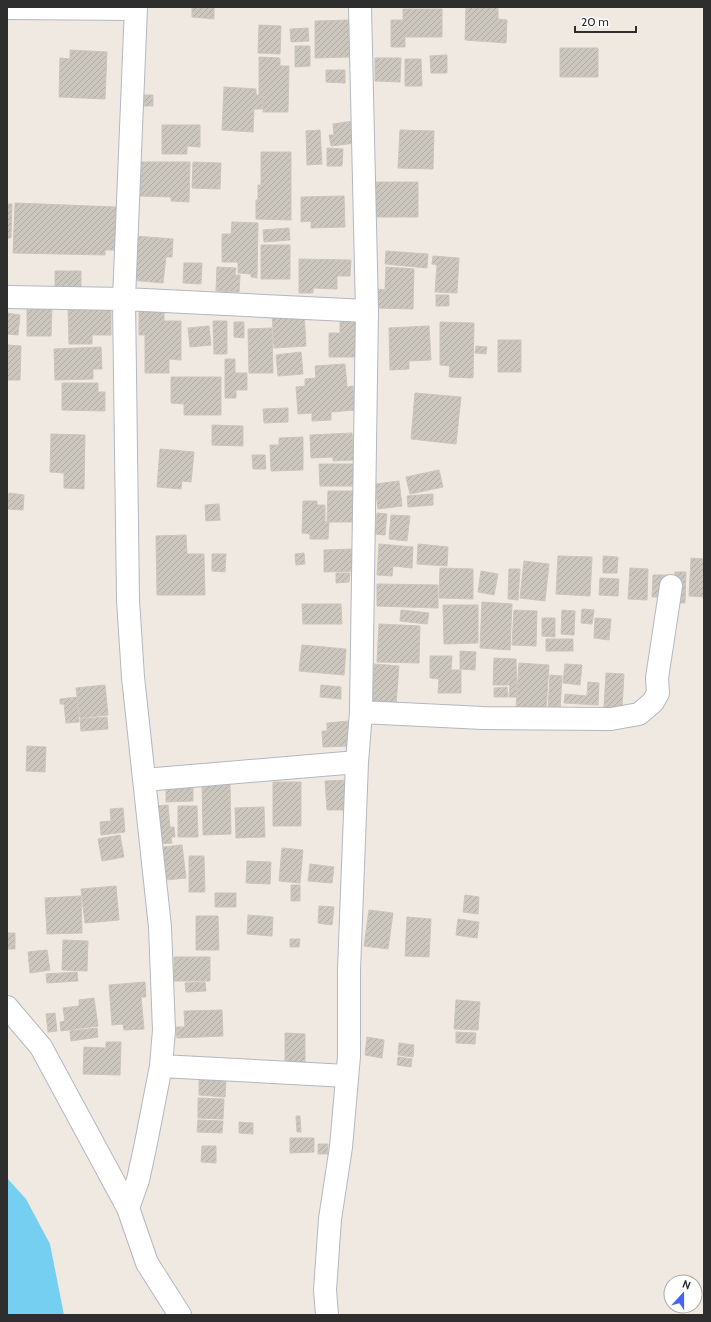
<svg xmlns="http://www.w3.org/2000/svg" width="711" height="1322" font-family="Cabin,sans-serif">
<defs>
<pattern id="building-hatch" width="6" height="6" patternUnits="userSpaceOnUse"><rect width="6" height="6" fill="#cbc7bf"/><path d="M-1 1l2-2M0 6l6-6M5 7l2-2" fill="none" stroke="#afaba4"/></pattern>
</defs>
<rect width="100%" height="100%" fill="#efe9e1"/>
<path fill="#75cff0" d="M7 1178 26 1199 50 1244 64 1315H7Z"/>
<path fill="url(#building-hatch)" stroke="#cbc5ba" d="M192 7H214V19L192 17Z
M466 7H498V19L507 20 506 43 465 40Z
M403 9H442V37H405V47H391V20H403Z
M350 20V57L315 58V21Z
M259 25 281 26 280 54 258 53Z
M308 28 309 41 291 42 290 29Z
M295 46H310V66L295 67Z
M560 48H598V77H560Z
M70 50 107 52 105 99 59 97 60 58 70 59Z
M447 55V73H431L430 56Z
M259 57 280 58V66H289L288 112H263V95H259Z
M375 58H401L400 82 375 81Z
M405 59H421L422 86H405Z
M326 70H345V83L326 82Z
M224 87 256 89V95H263L262 109H254L253 132 222 130Z
M142 95H153V106H142Z
M353 121 356 143 331 146 329 135H334L333 124Z
M162 125H200V147L187 146V154H162Z
M320 130 322 164 307 165 306 131Z
M400 130 434 131 433 169 398 168Z
M327 148 343 149 342 166H327Z
M261 152H291V220L256 219V200H258V185H261Z
M140 162H190L189 202 171 201V197L140 196Z
M193 162 221 163 220 189 192 188Z
M375 182H418V217H375Z
M344 196 345 227 311 228V221L301 222V197Z
M15 203 116 207 115 250H105V255L13 253Z
M7 204H12L11 238H7Z
M232 222 258 223 257 278 251 277V274L238 273V262H222V234H231Z
M289 228 290 240 264 242 263 230Z
M135 236 173 239 172 257H166L163 283 131 280Z
M261 245H290V279H261Z
M386 251 428 254 427 268 385 264Z
M433 256 459 258 457 293 435 292 437 265 432 264Z
M299 259 351 260 350 276H337V289L313 288V293H299Z
M184 263H202L201 284 183 283Z
M217 267 236 268 235 275H240L239 292 216 291Z
M386 267 414 269 413 309 376 308 377 289 385 290Z
M55 271H81V292H55Z
M436 295H449V306H436Z
M27 307H52L51 336H27Z
M111 307V335H92V344H69L68 308Z
M139 307H164V321H181V360L169 359V373H145V335H139Z
M304 312 306 346 274 348 272 314Z
M7 313 20 315 18 335 7 334Z
M340 320H358V357H329V333H340Z
M213 321H227V354H214Z
M234 322H244V338L234 337Z
M440 322 474 323 473 378 449 377 450 366 440 365Z
M209 326 211 345 190 347 188 328Z
M429 326 431 360 409 361V369L390 370 389 328Z
M272 328 273 373H249L248 329Z
M498 340H521V372H498Z
M7 345 21 346 20 380H7Z
M476 346 487 347 486 354 475 353Z
M101 347 102 369H93V379L55 380 54 349Z
M301 352 303 374 278 376 276 355Z
M225 359H235V373H247V390H236V398H225Z
M345 364 347 387 353 386 355 410 331 412V420L312 421V413L298 414 296 387 305 386V379L316 378 315 366Z
M171 377H221V415H184V404L171 403Z
M62 383H98V392H105V411L62 410Z
M415 393 461 397 456 444 411 439Z
M288 408V422L264 423 263 409Z
M212 425 243 426V446L212 445Z
M352 433 354 460 333 461V457L311 458 310 435Z
M51 434 85 435 84 489 64 488V473L50 472Z
M303 437V470L271 471 270 445H279V438Z
M160 449 194 452 191 482 182 481 181 489 157 487Z
M252 455H265L266 469H253Z
M319 464H357V486H320Z
M439 470 443 487 410 494 406 477Z
M399 481 402 506 378 509 375 484Z
M328 491H358L357 522H327Z
M9 493 24 495 23 510 7 509Z
M433 494V505L408 507 407 496Z
M303 501H317V505H325V522H329L328 539H310V534L302 533Z
M219 504 220 520 206 521 205 505Z
M377 513 387 514 385 535 375 534Z
M391 515 410 516 407 541 389 539Z
M186 535 187 554H204L205 595H157L156 536Z
M379 544 413 547 412 568 393 566 392 576 377 575Z
M418 544 448 547 447 566 417 564Z
M354 549 355 571 324 572V550Z
M304 553 305 564 296 565 295 554Z
M212 554H226L225 572 212 571Z
M558 556 592 557 590 596 556 594Z
M603 556 618 557 617 573H603Z
M691 558 704 559V597L689 596Z
M524 561 549 564 545 601 520 598Z
M440 568 473 569V599L439 598Z
M630 568 648 569 647 600 628 599Z
M509 569H520L518 600 508 599Z
M481 571 498 574 494 595 478 592Z
M675 572H686L685 603H674Z
M336 573H350L349 582 336 583Z
M653 575H668L667 597H652Z
M600 578 619 579 618 596 599 595Z
M377 584 438 585V608L377 606Z
M482 602 512 604 510 650 480 648Z
M302 604H341L342 624H303Z
M443 605H478V643L444 644Z
M582 609 594 610 592 624 581 623Z
M401 610 429 613 427 624 400 621Z
M514 610 537 611 536 646 512 645Z
M562 610 575 611 574 635 561 634Z
M542 618H555V637L542 636Z
M595 618 611 619 609 640 594 638Z
M379 624 420 626 419 663 377 662Z
M546 639H573V651H546Z
M302 645 346 649 344 675 299 671Z
M460 651 476 652 475 670 460 669Z
M430 656H452L451 670H461V693H438L439 679 430 678Z
M494 658 516 659 517 697H509L510 685H493Z
M519 663 549 665 546 710 516 708Z
M374 664 399 666 396 705 372 703Z
M565 664 582 665 580 685 563 683Z
M606 673 624 674 622 708 604 707Z
M550 675 562 676 560 711 548 710Z
M588 682 599 683 598 705 564 703 565 694 587 696Z
M105 685 108 715 80 718 76 688Z
M321 685 341 687V699L320 697Z
M507 687 508 697H494V688Z
M77 697 79 722 66 723 64 704H60V699Z
M107 717 108 729 81 731 80 719Z
M349 721 350 746 323 747 322 731H327V723Z
M27 746 46 747 45 772 26 771Z
M350 780 351 810H327L325 781Z
M202 782H230L231 834 203 835Z
M273 782H301V826H273Z
M193 784V801L166 802V785Z
M168 805 170 827H174L175 837H171L172 843 158 844 155 806Z
M178 806H197L198 837H178Z
M264 807 265 837 236 838 235 808Z
M123 808 125 832 101 835 100 822 111 821 110 809Z
M120 835 124 857 102 861 98 839Z
M182 845 186 878 166 880 163 847Z
M282 848 303 850 300 883 279 881Z
M189 856H204L205 892H189Z
M247 861 271 862 270 884 246 883Z
M310 864 334 867 332 883 308 881Z
M291 885H300V901H291Z
M116 886 119 920 85 923 81 889Z
M215 893H236V907H215Z
M465 895 479 897 478 914 463 912Z
M81 896 82 933 47 934 45 898Z
M319 906 334 907 332 925 318 923Z
M369 910 393 913 388 949 364 946Z
M248 915 273 917 272 936 247 934Z
M196 916H218L219 950H196Z
M407 917 431 919 429 957 405 956Z
M458 919 479 922 477 938 456 935Z
M7 933H15V949H7Z
M290 939H300L299 947H290Z
M63 940 88 941 87 971 62 970Z
M47 950 50 970 30 973 28 952Z
M174 957H210V981H174Z
M77 972 78 981 47 983 46 974Z
M145 982 146 997H141L144 1029 124 1030 123 1024 112 1025 109 985Z
M205 982 206 991 186 992 185 983Z
M94 998 98 1026 61 1031 60 1022 65 1021 63 1008 79 1006V1000Z
M456 1000 480 1002 478 1030 454 1029Z
M222 1010 223 1036 177 1038 176 1027H185L184 1011Z
M55 1013 57 1031 48 1032 46 1014Z
M97 1028 98 1037 71 1041 70 1031Z
M456 1032 476 1033 475 1044 456 1043Z
M285 1033 305 1034V1063H285Z
M367 1037 384 1040 382 1058 365 1055Z
M106 1042H121L120 1075 83 1074 84 1047 106 1048Z
M399 1043 414 1045 413 1057 398 1055Z
M398 1057 412 1059 411 1067 397 1065Z
M199 1078 226 1080 225 1097 199 1095Z
M198 1098 224 1099 223 1119 198 1118Z
M296 1116H300L301 1132H297Z
M198 1120 223 1121 222 1133 197 1132Z
M239 1122 253 1123V1134L239 1133Z
M290 1138H314V1152L290 1153Z
M318 1144H328V1154H318Z
M202 1146H216V1163L201 1162Z"/>
<g fill="none" stroke-linecap="round" stroke-linejoin="round">
<g stroke="#b4b7c1" stroke-width="24">
<path id="minor" d="M7 8 135 9
M7 297 124 299 367 311
M361 712 483 718 611 719 639 714 653 702 658 693 657 678 671 586
M144 780 357 762
M7 1007 41 1047 128 1208 147 1263 180 1315
M161 1066 347 1076
M128 1208 138 1180 146 1143 161 1066 164 1030 160 927 133 677 128 600 124 299 136 7
M327 1315 325 1290 330 1219 341 1147 349 1056V970L357 762 361 712 367 311 360 7"/>
</g>
<use href="#minor" stroke="#fff" stroke-width="22"/>
</g>
<rect width="711" height="1322" fill="none" stroke="#2e2e2e" stroke-width="16"/>
<g transform="translate(683 1294) rotate(21)"><circle r="19" fill="#ffffff" stroke="#ababab"/>
<path d="M0-3L7 15L0 10L-7 15Z" fill="#4264fb"/>
<text y="-6" font-size="11" font-weight="bold" text-anchor="middle" fill="#2e2e2e">N</text>
</g>
<path d="M575 26v6h61v-6" fill="none" stroke="#2e2e2e" stroke-width="2"/>
<text x="581" y="26" font-size="12" fill="#2e2e2e" stroke="#ffffff" stroke-width="3" paint-order="stroke">20 m</text>
</svg>
